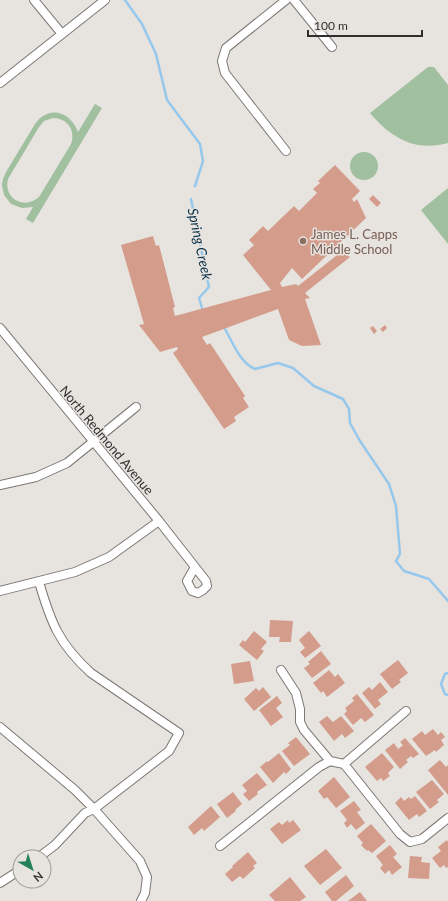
<svg xmlns="http://www.w3.org/2000/svg" width="448" height="901" font-family="Lato,sans-serif">
<rect width="100%" height="100%" fill="#e7e3df"/>
<path fill="#a0c0a0" fill-rule="evenodd" d="M428 67H434L448 85V143C415 152 391 138 370 113Z
M95 104 102 108 33 223 26 219 33 207 22 208 11 204 4 195 2 185 3 179 6 172 35 124C49 104 71 112 78 132ZM53 118C67 118 76 130 71 144L39 197C24 210 3 199 8 179L39 127 44 121Z
M350 166a14 14 0 1 1 28 0a14 14 0 1 1-28 0Z
M448 188V244L421 210Z"/>
<g fill="none" stroke-linecap="round" stroke-linejoin="round">
<path stroke="#96c8ec" stroke-width="2.5" d="M125 0 142 24 156 54 167 100 200 144 203 161 195 186
M191 199 209 287 199 298 202 308
M225 329C233 343 240 363 255 369L278 363 293 368 314 386 343 399 349 409 350 423 360 441 389 484 396 506 400 554 396 561 404 571 429 579 448 601
M448 673 445 674 441 684 445 694 448 695"/>
</g>
<path fill="#d49c8b" d="M335 165 360 191 352 199 354 202 357 199 366 218 302 279 292 268 280 283 282 287 296 284 298 286 341 252 350 257 305 293 310 298 305 299 321 345 302 346 289 340 278 309 202 337 207 345 210 343 245 396 243 398 249 407 234 417 236 421 224 429 173 353 178 349 177 347 160 352 139 325 144 324 121 245 153 236 156 246 159 245 175 307 173 308 175 316 271 290 243 255 254 245 249 240 263 226 268 231 294 206 299 211 317 193 313 189 320 183 318 181Z
M373 195 381 203 377 207 369 199Z
M385 325 387 328 383 332 380 329Z
M373 326 377 331 374 334 370 328Z
M270 620 293 621 291 642H279L280 637H269Z
M254 631 267 642 261 649 264 651 257 660 239 645 243 640 245 642Z
M309 631 321 646 305 658 300 652 305 648 299 640Z
M321 651 331 664 312 678 304 668 310 664 308 662Z
M398 660 408 673 399 680 401 682 392 689 380 674Z
M250 661 254 681 234 684 231 664Z
M329 670 335 677 338 674 345 683 327 697 323 691 321 693 313 683Z
M380 682 388 692 378 700 381 704 375 709 362 693 369 687 372 690Z
M263 687 271 697 254 711 244 699 256 688 259 691Z
M357 694 374 715 365 722 361 718 353 725 344 714 347 711 345 708 354 701 352 698Z
M277 696 282 703 276 708 283 717 271 726 259 710Z
M327 716 333 722 341 716 354 731 345 738 342 734 334 741 319 722Z
M433 729 438 735 441 732 445 737 441 740 444 745 436 752 435 750 426 756 412 739 422 731 425 735Z
M296 737 310 754 294 766 282 751 290 745 288 743Z
M405 738 419 754 413 758 411 756 406 760 408 762 400 769 385 750 394 743 398 749 403 745 400 742Z
M279 753 291 769 286 774 284 772 273 783 260 767 267 761 268 762Z
M382 753 394 767 388 773 390 776 383 781 381 778 377 781 365 767Z
M440 760 446 767 448 765V795L428 770Z
M257 773 267 785 257 792 258 794 249 801 243 794 247 791 242 785Z
M334 777 350 797 336 808 327 797 324 799 318 791Z
M432 780 444 794 437 800 439 802 430 809 416 792Z
M233 792 242 804 235 810 236 811 227 818 217 804Z
M415 796 427 811 419 817 417 814 409 820 395 803 401 797 404 801 409 797 411 799Z
M354 801 361 810 357 812 365 823 356 830 351 824 347 828 344 823 347 820 340 811Z
M211 806 220 817 204 831 202 828 194 835 188 827Z
M288 820 289 823 293 820 301 830 282 844 270 829 279 822 282 825Z
M371 824 386 841 372 853 368 850 367 851 361 845 363 843 357 836Z
M447 840 448 842V867L446 868 444 865 440 868 432 858 441 851 438 847Z
M390 845 397 854 393 857 402 867 392 875 389 870 385 874 380 868 383 865 376 856Z
M326 849 342 868 320 885 304 866Z
M248 852 257 863 253 866 255 868 243 879 240 876 232 882 225 874 233 867 232 866Z
M410 856 422 857 421 862 430 863 429 879 408 878Z
M346 875 354 886 336 901H332L325 892Z
M290 877 306 897 300 901H275L269 895Z
M360 892 367 901H348Z"/>
<g fill="none" stroke-linecap="round" stroke-linejoin="round">
<g stroke="#7c7875" stroke-width="10">
<path id="minor" d="M34 0 62 34
M294 0 332 47
M0 83 105 0
M286 151 225 73 222 61 226 48 286 0
M0 328 159 521 206 581 207 586 203 590 198 593 192 591 187 581 195 567
M0 485 36 477 67 463 136 407
M39 582C51 623 59 644 91 673L179 733 169 751 94 809 85 813 55 845 39 857
M0 591 75 572 109 557 159 521
M281 670 296 693 300 709V722L304 730 330 761
M0 727 75 790 94 809 140 861 147 877 145 893 141 901
M344 764 400 834 410 842 422 839 448 818
M344 764 406 711
M220 846 319 767 330 761 344 764
M0 883 20 870"/>
</g>
<use href="#minor" stroke="#fff" stroke-width="8"/>
</g>
<circle fill="#8d6e63" stroke="#e7e3df" stroke-width="1.5" cx="303" cy="241" r="4"/>
<g text-anchor="middle" stroke-width="3" stroke-linejoin="round" paint-order="stroke">
<g font-size="13" fill="#785e54" stroke="#e7e3df" text-anchor="start">
<text x="311" y="239">James L. Capps<tspan x="311" dy="15">Middle School</tspan></text>
</g>
<g font-size="13" fill="#312f2e" stroke="#e7e3df">
<text transform="translate(107 440) rotate(50)" y="5">North Redmond Avenue</text>
</g>
<g font-size="14" font-style="italic" fill="#09334b" stroke="#e7e3df">
<text transform="translate(200 244) rotate(78)" y="5">Spring Creek</text>
</g>
</g>
<g transform="translate(32 869) rotate(141)"><circle r="19" fill="#e7e3df" stroke="#9e9b98"/>
<path d="M0-3L7 15L0 10L-7 15Z" fill="#258258"/>
<text y="-6" font-size="11" font-weight="bold" text-anchor="middle" fill="#312f2e">N</text>
</g>
<path d="M308 30v6h114v-6" fill="none" stroke="#312f2e" stroke-width="2"/>
<text x="314" y="30" font-size="12" fill="#312f2e" stroke="#e7e3df" stroke-width="3" paint-order="stroke">100 m</text>
</svg>
